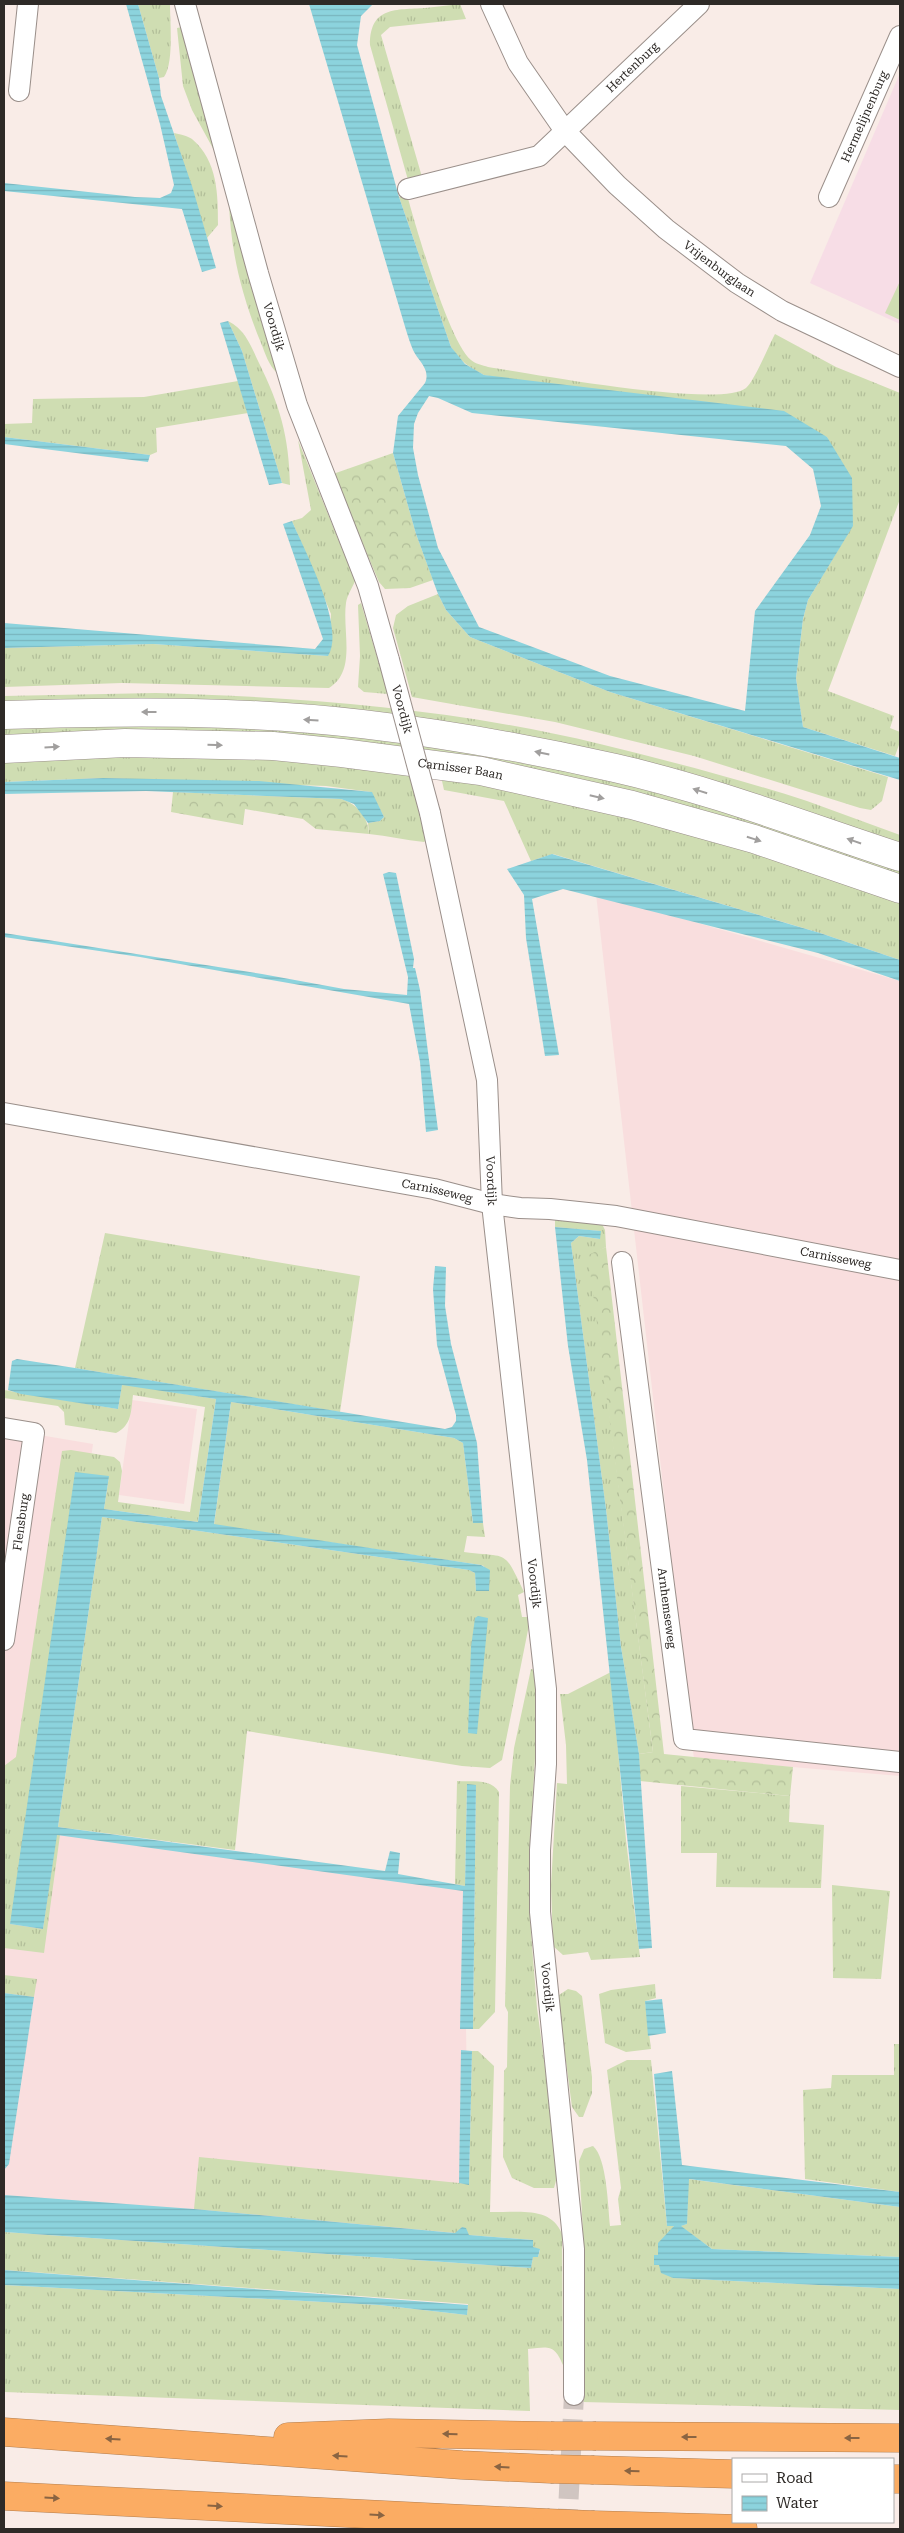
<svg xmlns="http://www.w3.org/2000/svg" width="904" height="2533" font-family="'Roboto Serif',serif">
<defs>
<pattern id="grass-tufts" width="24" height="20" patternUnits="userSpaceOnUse" patternTransform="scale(1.25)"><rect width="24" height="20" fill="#cfddb2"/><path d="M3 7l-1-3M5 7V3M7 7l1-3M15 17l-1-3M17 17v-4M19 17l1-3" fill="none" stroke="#b2be99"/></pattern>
<pattern id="forest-crowns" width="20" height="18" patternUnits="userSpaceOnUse" patternTransform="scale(1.25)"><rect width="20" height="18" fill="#cfddb2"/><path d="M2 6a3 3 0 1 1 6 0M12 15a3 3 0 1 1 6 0" fill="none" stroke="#b2be99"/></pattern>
<pattern id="water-rules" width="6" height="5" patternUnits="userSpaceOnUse" patternTransform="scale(1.25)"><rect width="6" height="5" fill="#8cd3dd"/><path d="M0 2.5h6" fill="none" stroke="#79b5be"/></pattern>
</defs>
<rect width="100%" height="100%" fill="#f9ece7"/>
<path fill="#f9dede" d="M596 894 900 981V1776L694 1759Z
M132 1400 197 1409 184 1504 119 1495Z
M4 1429 93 1444 39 1828 471 1889 466 2026 469 2235 4 2211Z"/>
<path fill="#f7dde6" d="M900 73V324L810 283Z"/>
<path fill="url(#grass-tufts)" d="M138 4H170C170 22 174 63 164 77L159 78Z
M460 4 466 19 390 27 381 35 422 177 408 180 370 45C370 6 396 10 425 8 437 7 449 5 460 4Z
M182 27 216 154 192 110 183 86 177 28Z
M174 133C179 134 188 136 192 139 218 161 218 195 218 225L207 238Z
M407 195C416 227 449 342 471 360 475 364 483 365 488 367 528 373 721 409 746 388 754 382 769 345 775 334L836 367 900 393V499L828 691 894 716 890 728 900 732V742L895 756 803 727 796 678 803 619 808 600 853 525 827 437 484 375C470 368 460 361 451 347L399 197Z
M229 200 277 373C269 366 265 353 261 343 242 297 230 250 229 200Z
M228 321C245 329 251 346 259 363 280 406 289 436 290 485L282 483 242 351Z
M238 381 248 413 156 428 157 452 150 455 4 437V424L32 423 33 399 144 397Z
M298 440 355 581C352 588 347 596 346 603 342 631 357 671 329 688L122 683 4 687V648L153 644 328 656 331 614 292 521 302 518 311 510Z
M438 594 446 610 470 637 610 692 888 777 882 801 871 810 860 808 694 756 555 722 412 697 393 628 396 615 408 606Z
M361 603 388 694 364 692 358 687 360 656 358 605Z
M156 693C304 697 456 709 600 744 669 761 739 779 807 801 838 812 869 824 900 835V847L597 757 4 704V696Z
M139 720 345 731 591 770 900 864V882L483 763 4 737V726Z
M140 751 407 767 427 839 424 842C405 840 388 836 369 834L368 823 380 821 384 817 371 792 326 786 103 778 4 782V758Z
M440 772 623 811 900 900V960L820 933 553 854 531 861 504 801 444 790Z
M555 1219 602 1224 605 1230 606 1247 589 1256 653 1752 639 1754 621 1647 606 1509 571 1243 579 1236 600 1239V1231L555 1227Z
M105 1233 360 1276 340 1412 75 1368Z
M122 1384 216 1399 198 1522 104 1509 109 1476 10 1924 43 1929 56 1835H60L44 1953 4 1948V1766L16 1757 62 1451 71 1450 114 1457 120 1462 122 1471 118 1502 190 1512 205 1407 133 1395C131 1411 132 1425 116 1433L65 1425 64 1412 58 1406 4 1398V1390L118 1409Z
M231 1402 454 1438 463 1443 473 1523H483L485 1537 467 1536 464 1552C509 1558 503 1548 524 1592L518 1595 522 1617H528V1630L502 1760 490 1768 462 1766 247 1731 235 1850 58 1827 102 1517 469 1570 475 1573 476 1591H489L484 1566 481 1565 214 1525Z
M531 1669 535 1670 537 1723 529 1864 531 1933 537 2008 554 2134 557 2177 554 2188H534L512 2178 503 2157 504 2071 507 2067 508 2012 505 2006 510 1786 514 1748Z
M611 1672 626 1840 640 1957 591 1960 588 1952 563 1955 553 1946 551 1885 557 1783 567 1784 566 1745 560 1694H568Z
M457 1781C472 1782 491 1778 499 1792L495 2012 479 2029H473L476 1785H467L465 1886 455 1884Z
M681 1786 790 1796 789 1822 824 1825 821 1888 716 1887 717 1853H681Z
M832 1885 890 1891 881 1979 833 1978Z
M4 1975 37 1979 34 1997 4 1993Z
M655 1984 656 1998 645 2001 651 2049 626 2052 605 2043 599 1994 611 1990Z
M568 1989 576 1991 582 1996 592 2077V2093L583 2117H579L572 2107 558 2001 559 1995Z
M894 2044H900V2192L805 2179 803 2090 831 2088 832 2075H894Z
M472 2051H478L494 2066 490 2212C517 2213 551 2205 562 2234L563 2365C554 2344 549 2347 528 2349L530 2411 4 2392V2285L379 2305 467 2315 468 2304 4 2270V2232L531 2268 533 2257H538L540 2250 533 2247V2240L469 2235 462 2227 456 2233 194 2209 199 2157 469 2184Z
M627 2060H651L667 2226H674L658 2255 654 2256V2265H659L673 2278 900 2289V2410L582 2402 585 2268 579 2161 584 2149 593 2146C607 2158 608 2207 610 2226L621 2225 618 2199 621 2188 607 2070Z
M688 2179 900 2207V2257L712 2249 680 2226 687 2224Z"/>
<path fill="url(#forest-crowns)" d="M393 453 416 534 433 580 410 588 385 589 379 582 333 474Z
M173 792 341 799C357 804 368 816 369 834L316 829 303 819 245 809 243 825 171 812Z
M606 1247 664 1754 793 1767 790 1796 640 1781 639 1754 653 1752 588 1255Z"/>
<path fill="#cfddb2" d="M900 281V320L885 313Z"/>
<path fill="url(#water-rules)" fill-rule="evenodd" d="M126 4H138L159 78 161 96 192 186 216 268 202 272 182 209 4 191V183L135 197 160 198 171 193 174 185 160 124Z
M309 4H373L361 16 357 45 399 197 451 347 465 364 484 375 784 411 827 437 852 478 853 526 808 600 803 619 796 678 803 727 900 758V780L610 692 470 637 446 610 438 594 416 534 393 453 398 416 425 383C431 369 418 361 413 350 410 343 408 336 406 330ZM429 396 438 398 472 413 786 446 813 469 821 506 810 535 755 611 745 711 610 676 479 627 438 548 418 475 413 448 414 424 418 413Z
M228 321 242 351 282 483 269 485 220 323Z
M4 437 150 455 148 462 4 444Z
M292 521C305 552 346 627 328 656L153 644 4 648V623L315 649 323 639 283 524Z
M103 778 259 781 372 792 384 817 380 821 368 823 354 804 341 799 146 791 4 794V782Z
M552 854 820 933 900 960V981L818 953 563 889 532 899 559 1055 545 1056 526 938 524 895 507 869Z
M389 872 396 873 414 959 413 968H415L420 990 438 1130 426 1132 420 1062 409 1004 140 957 4 937V933L262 974 344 989 407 995 408 977 383 874Z
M555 1227 601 1231 600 1239 579 1236 571 1243 606 1509 621 1647 639 1754 652 1948 639 1949 587 1460 568 1346Z
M435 1266 446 1267 445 1306 451 1344 477 1443 483 1523H473L463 1443 454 1438 231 1402 214 1524 481 1565 490 1570 489 1591H476L475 1573 469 1570 102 1517 58 1827 385 1871 390 1851 400 1853 398 1874 465 1886 467 1784 476 1785 473 2029H460L463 1891 57 1835 43 1929 10 1924 75 1472 109 1476 104 1509 198 1522 216 1399 122 1385 118 1409 21 1394 8 1390 12 1361 17 1359 75 1368 445 1429 452 1427 456 1421V1415L437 1345 433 1289Z
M478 1616 488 1618 477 1734 468 1733 471 1647 475 1618Z
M4 1993 34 1997 9 2164 4 2170Z
M662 1999 666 2033 648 2036 645 2001Z
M461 2050 472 2051 469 2185 459 2183Z
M672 2071 682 2165 900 2192V2207L689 2179 687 2224 681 2226 712 2249 900 2257V2289L673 2278 661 2273 659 2265H654V2255H658V2243L674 2226H667L654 2074Z
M4 2195 194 2209 455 2233 462 2227 466 2228 469 2235 533 2240V2247L540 2249 538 2257H533L531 2268 4 2232Z
M4 2270 28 2272 468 2305 467 2315 379 2305 4 2285Z"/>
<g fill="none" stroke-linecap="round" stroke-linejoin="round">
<path stroke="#d0c5c1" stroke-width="20" stroke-dasharray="20 10" stroke-linecap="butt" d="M567 2529 574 2395"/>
<g stroke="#9a8f8a" stroke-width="22">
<g id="street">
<path id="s1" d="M185 4 258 273 297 405 368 586 389 660"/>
<path id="s2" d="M491 4 518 63 565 131 617 185 666 229 737 283 782 311 900 367"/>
<path d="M19 91 28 4"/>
<path id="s3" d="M408 189 539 156 699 4"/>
<path id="s4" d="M829 197 900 36"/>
<path id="s5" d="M430 813 487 1080 492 1204 546 1689V1764L540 1850V1912L574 2249V2395"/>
<path id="s6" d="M4 1113 434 1189 492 1204 520 1208 550 1209 616 1216 900 1270"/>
<path id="s7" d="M622 1262 684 1739 900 1762"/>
<path d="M4 1428 34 1433 4 1640"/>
</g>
</g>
<g stroke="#9a8f8a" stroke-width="29">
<g id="secondary">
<path d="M4 715C123 711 243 710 362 724 447 734 531 749 615 768 712 790 805 826 900 857"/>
<path id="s8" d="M4 749 125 743 273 746 342 753 481 771 632 805 754 839 900 889"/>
</g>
</g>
<g stroke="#b37e4e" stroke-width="29">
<path id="highway" d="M4 2432 462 2465 551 2469
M596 2436 900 2438
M288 2437 389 2433 551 2436
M594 2470 733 2474
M893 2479H900
M4 2496 547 2523
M594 2525 743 2529"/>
</g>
<use href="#street" stroke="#fff" stroke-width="20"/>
<use href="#secondary" stroke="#fff" stroke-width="28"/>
<use href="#highway" stroke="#fbac63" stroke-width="28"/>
<g stroke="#9a8f8a" stroke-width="22" stroke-linecap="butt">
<g id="street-bridge">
<path id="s9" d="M389 660 430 813"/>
</g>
</g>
<g stroke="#b37e4e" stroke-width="29" stroke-linecap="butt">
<path id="highway-bridge" d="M551 2436H596
M551 2469 594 2470
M547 2523 594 2525"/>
</g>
<use href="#street-bridge" stroke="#fff" stroke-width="20"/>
<use href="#highway-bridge" stroke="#fbac63" stroke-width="28"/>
</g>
<defs><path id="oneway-solid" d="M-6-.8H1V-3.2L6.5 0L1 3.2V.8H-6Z" transform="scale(1.25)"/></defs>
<g fill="#a19f9e">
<use href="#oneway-solid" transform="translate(149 712) rotate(180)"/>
<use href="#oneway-solid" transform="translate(311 720) rotate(-176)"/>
<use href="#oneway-solid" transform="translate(215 745) rotate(1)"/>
<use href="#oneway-solid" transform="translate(52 747) rotate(-3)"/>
<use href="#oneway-solid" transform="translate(542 753) rotate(-168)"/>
<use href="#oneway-solid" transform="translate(700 791) rotate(-163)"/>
<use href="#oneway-solid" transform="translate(597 797) rotate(13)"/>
<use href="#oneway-solid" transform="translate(754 839) rotate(17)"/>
<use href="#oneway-solid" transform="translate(854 841) rotate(-161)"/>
</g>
<g fill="#8a6442">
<use href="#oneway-solid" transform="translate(450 2434) rotate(-179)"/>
<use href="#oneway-solid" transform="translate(689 2437) rotate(-180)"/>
<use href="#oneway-solid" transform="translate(852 2438) rotate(-180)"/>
<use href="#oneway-solid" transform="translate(113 2439) rotate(-176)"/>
<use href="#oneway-solid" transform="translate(340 2456) rotate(-176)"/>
<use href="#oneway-solid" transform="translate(502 2467) rotate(-177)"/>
<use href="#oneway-solid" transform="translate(632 2471) rotate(-178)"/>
<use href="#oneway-solid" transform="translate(52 2498) rotate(3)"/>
<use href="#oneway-solid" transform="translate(215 2506) rotate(3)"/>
<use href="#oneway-solid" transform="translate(377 2515) rotate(3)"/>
</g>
<g text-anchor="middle" stroke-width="5" stroke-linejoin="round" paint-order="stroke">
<g font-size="12" fill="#2e2a27" stroke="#fff">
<text dy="4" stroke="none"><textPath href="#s3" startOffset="264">Hertenburg</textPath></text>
<text dy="4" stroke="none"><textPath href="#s4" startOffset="88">Hermelijnenburg</textPath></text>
<text dy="4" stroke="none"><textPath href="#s2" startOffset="355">Vrijenburglaan</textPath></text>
<text dy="4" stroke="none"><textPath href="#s1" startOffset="335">Voordijk</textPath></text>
<text dy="4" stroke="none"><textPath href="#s9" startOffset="51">Voordijk</textPath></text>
<text dy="4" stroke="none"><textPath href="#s8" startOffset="458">Carnisser Baan</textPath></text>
<text dy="4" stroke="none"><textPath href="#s5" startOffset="374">Voordijk</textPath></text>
<text dy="4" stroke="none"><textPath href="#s6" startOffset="440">Carnisseweg</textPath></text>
<text dy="4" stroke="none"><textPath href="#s6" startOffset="845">Carnisseweg</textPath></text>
<text transform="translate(21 1522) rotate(-82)" y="4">Flensburg</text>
<text dy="4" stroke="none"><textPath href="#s5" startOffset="779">Voordijk</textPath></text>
<text dy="4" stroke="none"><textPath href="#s7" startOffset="349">Arnhemseweg</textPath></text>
<text dy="4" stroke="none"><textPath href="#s5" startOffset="1184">Voordijk</textPath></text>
</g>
</g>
<rect width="904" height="2533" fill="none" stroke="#2e2a27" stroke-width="10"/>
<rect x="732" y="2458" width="162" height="65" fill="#ffffff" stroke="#abaaa9"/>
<rect x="742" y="2474" width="25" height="8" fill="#ffffff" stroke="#abaaa9"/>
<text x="776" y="2483" font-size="15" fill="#2e2a27">Road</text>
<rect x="742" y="2496" width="25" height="15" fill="url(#water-rules)" stroke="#abaaa9"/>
<text x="776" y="2508" font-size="15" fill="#2e2a27">Water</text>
</svg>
